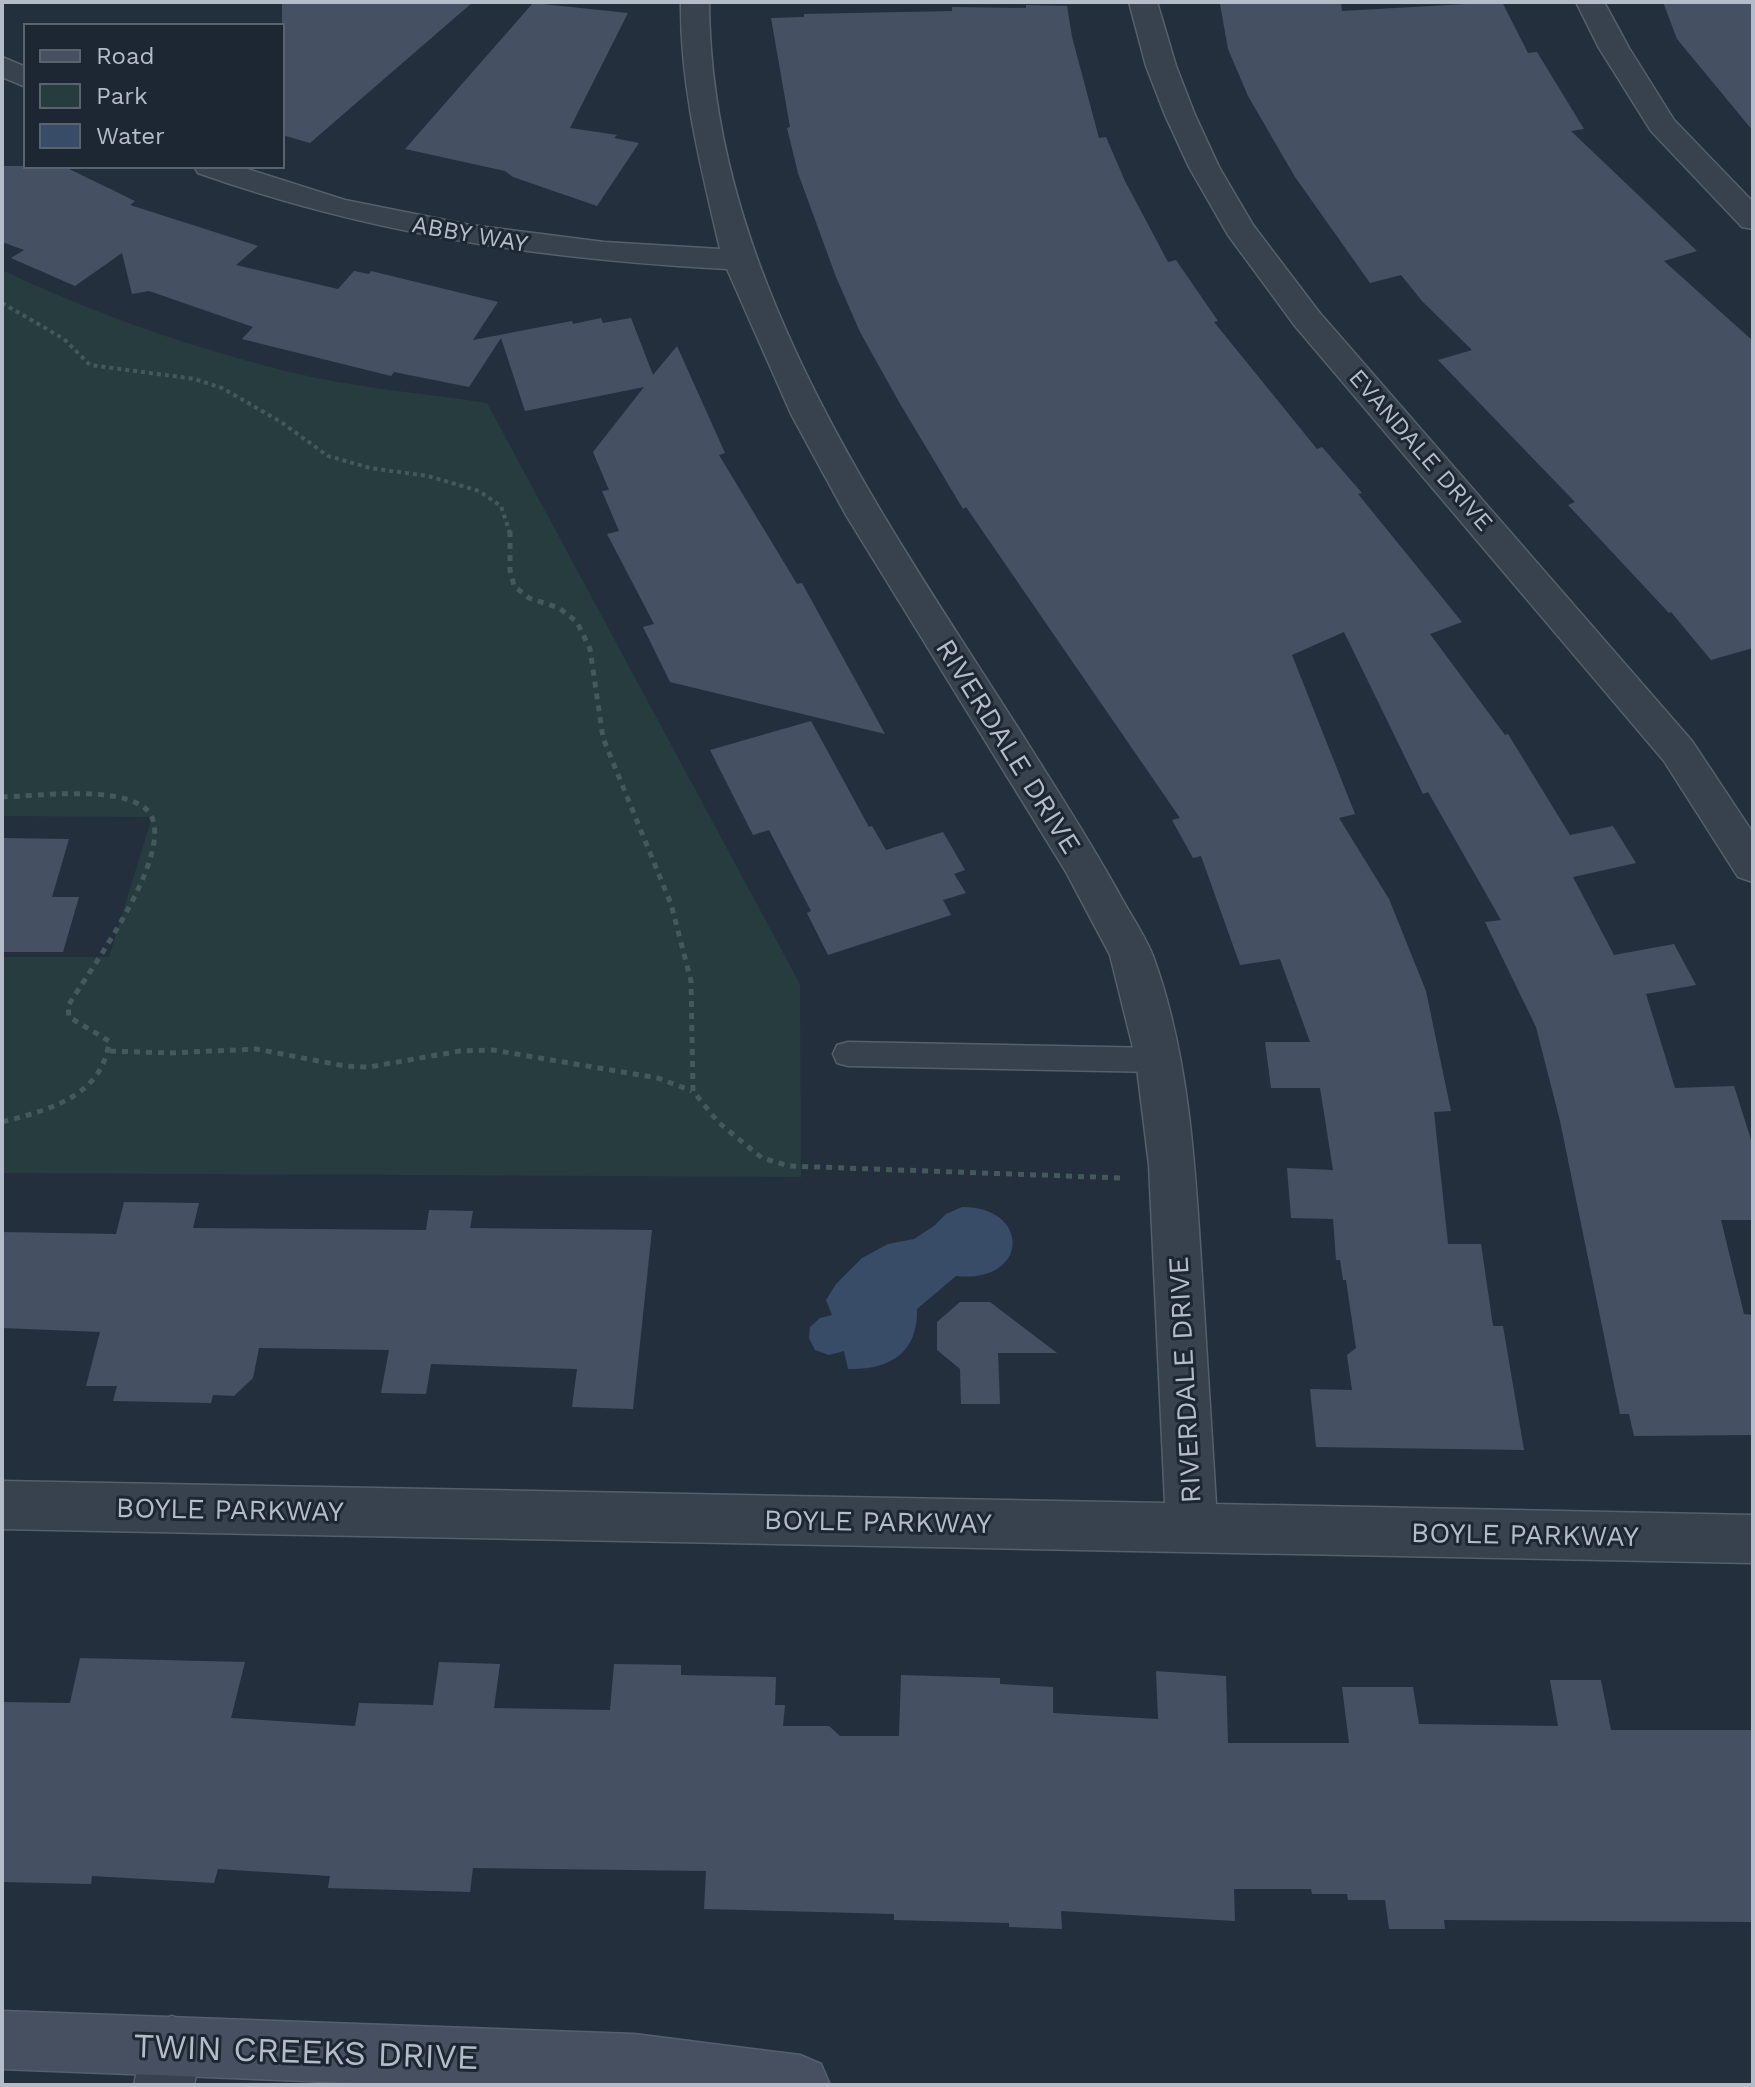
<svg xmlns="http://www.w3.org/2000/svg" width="1755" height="2087" font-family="'Work Sans',sans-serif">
<rect width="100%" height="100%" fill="#242f3e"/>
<path fill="#263c3f" d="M2 270C101 317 206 353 312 377 369 389 429 394 487 403L800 984 801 1177 2 1173V957H109L152 817 2 816Z"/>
<path fill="#394c67" d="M962 1207C1032 1207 1029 1284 956 1276L917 1309C918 1353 890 1370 848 1369L844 1351 829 1355 815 1350 809 1338 810 1327 820 1318 832 1315 826 1300 836 1284 862 1258 888 1244 914 1239 934 1226 946 1214Z"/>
<path fill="#455162" d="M282 2H473L310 143 282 135Z
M1502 2 1528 53 1537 52 1584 129 1571 131 1697 251 1664 261 1753 341V648L1711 660 1671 612 1669 613 1568 505 1575 502 1438 360 1472 350 1422 301 1401 275 1370 283 1295 177 1248 96 1228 49 1220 4H1341L1342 11Z
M1663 2H1753V131L1677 39Z
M533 3 628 13 570 128 617 135 614 138 639 143 597 206 513 177 505 171 405 149Z
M1026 5 1067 6 1072 37 1099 138 1106 137 1125 181 1168 262 1176 260 1218 321 1214 322 1317 449 1322 447 1362 493 1358 494 1462 622 1430 634 1505 735 1508 734 1570 835 1613 826 1636 863 1573 877 1614 955 1674 944 1696 985 1646 994 1675 1088 1734 1086 1753 1146V1220H1721L1744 1314 1753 1315V1435L1634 1436 1629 1414H1620L1560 1121 1536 1027 1485 922 1501 920 1428 792 1423 794 1344 632 1292 655 1355 814 1339 818 1389 899 1426 991 1451 1111 1434 1112 1448 1244H1481L1493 1326H1503L1524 1450 1316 1447 1310 1389 1352 1390 1347 1355 1356 1348 1346 1280H1343L1340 1260H1336L1333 1219 1291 1218 1287 1168 1333 1170 1320 1088H1271L1265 1042H1310L1280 959 1240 965 1201 856 1193 858 1172 820 1180 818 966 507 963 509 899 402 860 332 836 277 798 173 787 128 790 127 771 18 804 17V14L952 11V7L1026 8Z
M2 166H63L135 201 130 205 258 246 236 265 338 289 354 271 369 274 371 271 498 302 473 340 572 321 573 324 601 318 603 323 631 318 653 375 677 346 725 453 719 455 797 584 802 583 885 734 670 682 643 627 654 624 607 534 619 531 602 491 609 490 593 452 644 387 525 411 501 338 469 387 394 372 391 376 242 339 253 327 149 291 132 294 122 253 75 286 11 258 24 250 2 242Z
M811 721 869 827 872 826 886 850 943 832 965 870 954 874 966 893 943 900 951 915 828 955 807 913 811 911 769 830 753 835 710 750Z
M2 838 69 839 52 897H79L63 952H2Z
M124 1202 199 1203 193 1228 426 1230 429 1210 473 1211 470 1228 652 1230 633 1409 572 1407 577 1369 431 1364 426 1394 381 1393 389 1350 259 1348 253 1378 234 1396 213 1395 211 1403 113 1401 117 1386H86L100 1332 2 1328V1232L116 1234Z
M960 1302H990L1057 1353H998L1000 1404H961L960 1369 937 1350V1322Z
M80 1658 245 1662 231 1718 355 1726 359 1703 433 1705 439 1662 500 1664 494 1708 610 1710 614 1664 681 1665V1675L776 1677 775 1705H785L783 1726H829L840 1736H899L901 1675 1000 1678V1684L1053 1687V1713L1158 1719 1156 1671 1226 1676 1228 1743H1349L1342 1687H1413L1419 1724 1558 1726 1550 1680H1601L1611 1730H1753V1922L1444 1920 1445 1929H1389L1385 1900H1348L1347 1894H1312L1311 1889H1234L1235 1921 1061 1911 1062 1929 1009 1927V1923L894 1920V1914L704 1909 706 1871 473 1868 470 1892 328 1888 330 1876 218 1869 214 1883 92 1876 91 1884 2 1882V1702L70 1703Z"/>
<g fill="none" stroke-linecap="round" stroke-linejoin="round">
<g stroke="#565f6c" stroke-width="3">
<path id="lane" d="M848 1042 1158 1048 1169 1051 1173 1060 1169 1069 1158 1072 848 1066 837 1063 833 1054 837 1045Z"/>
</g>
<g stroke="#565f6c" stroke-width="3">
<path id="street" d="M681 2H709C711 279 882 514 1025 739 1058 792 1092 844 1122 899 1132 917 1145 936 1153 956 1188 1051 1195 1161 1201 1261 1206 1342 1211 1423 1216 1504L1753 1515V1563L2 1529V1481L1165 1503 1149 1165 1136 1060 1110 955 1066 872 846 515 791 414 727 269C543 259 372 235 198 173L194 166H238L345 200 470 225 604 242 720 249C701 167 680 87 681 2Z
M1129 2H1157L1176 66 1195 115 1219 167 1253 225 1319 312 1692 741 1753 833V882L1738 877 1664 761 1295 326 1228 235 1189 167 1165 115 1146 66Z
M1576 2H1604L1629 48 1674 120 1753 202V229L1742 227 1651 131 1599 48Z
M2 57 26 67V87L2 77Z
M172 2016 193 2025 202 2046 194 2085H134L142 2046 151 2025Z"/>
</g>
<g stroke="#565f6c" stroke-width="3">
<path id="secondary" d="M2 2011 634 2034 800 2055 821 2064 830 2085H407L2 2069Z"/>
</g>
<path stroke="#44595c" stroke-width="4" stroke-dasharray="4 4" stroke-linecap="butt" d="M2 303 64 339 90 365 195 379 222 388 281 422 328 456 370 468 428 476 479 491 501 506 510 533"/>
<path stroke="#44595c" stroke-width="5" stroke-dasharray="6 6" stroke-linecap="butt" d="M510 531V570L514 586 529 598 559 608 577 622 590 649 603 738 671 904 691 981 693 1091 718 1122 762 1158 789 1166 1122 1178
M2 797C39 796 111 786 142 806 190 836 88 972 68 1006L69 1017 109 1041C103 1096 49 1110 2 1122
M110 1051 169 1053 256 1049 345 1066 369 1067 460 1051 493 1050 658 1078 692 1091"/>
<use href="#lane" fill="#38414e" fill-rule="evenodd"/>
<use href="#street" fill="#38414e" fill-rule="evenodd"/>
<use href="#secondary" fill="#465061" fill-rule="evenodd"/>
</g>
<g text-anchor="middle" stroke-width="6" stroke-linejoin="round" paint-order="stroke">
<g font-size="24" fill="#b4bcc9" stroke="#1d2633">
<text transform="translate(470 234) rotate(10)" y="8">ABBY WAY</text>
<text transform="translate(1421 450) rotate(49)" y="8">EVANDALE DRIVE</text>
</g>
<g font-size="28" fill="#b4bcc9" stroke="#1d2633">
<text transform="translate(1009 746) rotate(58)" y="10">RIVERDALE DRIVE</text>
<text transform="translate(1184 1380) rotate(-93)" y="10">RIVERDALE DRIVE</text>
<text transform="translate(230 1509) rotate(1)" y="10">BOYLE PARKWAY</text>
<text transform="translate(878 1521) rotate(1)" y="10">BOYLE PARKWAY</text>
<text transform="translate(1525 1534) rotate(1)" y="10">BOYLE PARKWAY</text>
</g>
<g font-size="34" fill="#b4bcc9" stroke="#1d2633">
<text transform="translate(306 2051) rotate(2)" y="12">TWIN CREEKS DRIVE</text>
</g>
</g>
<rect width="1755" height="2087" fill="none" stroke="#b4bcc9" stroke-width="8"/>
<rect x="24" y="24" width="260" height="144" fill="#1d2633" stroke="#59626f" stroke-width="2"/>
<rect x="40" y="50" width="40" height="12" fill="#465061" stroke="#59626f" stroke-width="2"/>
<text x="96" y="64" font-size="24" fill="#b4bcc9">Road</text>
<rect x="40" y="84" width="40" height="24" fill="#263c3f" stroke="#59626f" stroke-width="2"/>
<text x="96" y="104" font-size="24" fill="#b4bcc9">Park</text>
<rect x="40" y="124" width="40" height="24" fill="#394c67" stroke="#59626f" stroke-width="2"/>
<text x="96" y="144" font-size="24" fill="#b4bcc9">Water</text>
</svg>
